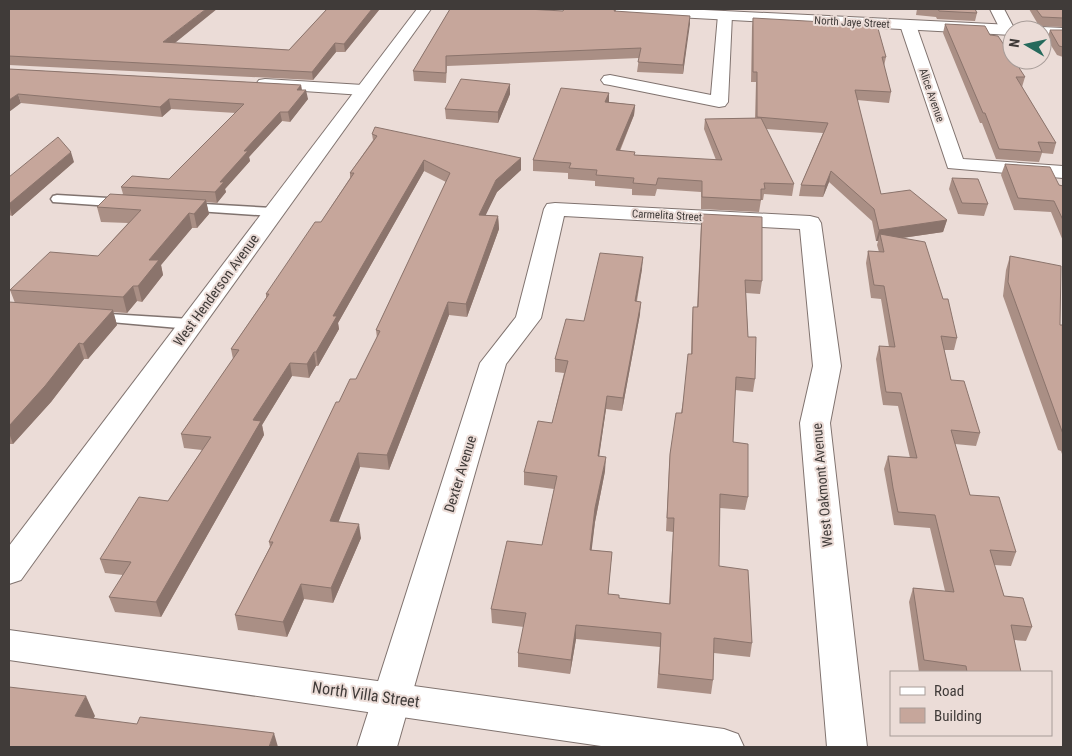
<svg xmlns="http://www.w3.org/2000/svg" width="1072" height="756" font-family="'Roboto Condensed',sans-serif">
<rect width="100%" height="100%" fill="#ebdcd7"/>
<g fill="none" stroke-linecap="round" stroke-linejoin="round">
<g stroke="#80736f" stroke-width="3">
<path id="service" d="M57 195 125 199 131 203 125 207 53 202 51 199 53 196Z
M186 203 273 208 279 212 273 216 182 210 180 207Z
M93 313 190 319 198 324 190 329 88 320 86 317Z"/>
</g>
<g stroke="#80736f" stroke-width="2">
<path id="minor" d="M990 9H1004L1015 30H1012V33H1002Z
M725 11 732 15 728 102 725 106 719 107 610 85 604 84 601 80 604 76 610 75 711 95 718 15Z
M908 20 916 25 963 159 1063 166V178L948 168 900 25Z
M265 79 363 85 369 86 372 90 369 94 363 95 259 88 256 84 259 80Z
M555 203 810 216 818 218 821 223 841 366 830 423 867 747H827L800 423 813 366 800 229 564 216 541 318 506 364 397 747H357L480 363 516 317 544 209 547 204Z"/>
</g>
<g stroke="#80736f" stroke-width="2">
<path id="tertiary" d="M596 9H684L1012 25 1020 30H1012V35L603 13Z
M1042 27 1063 28V38L1042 37V30H1036Z
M9 630 724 729 738 734 744 747H608L9 660Z"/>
</g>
<g stroke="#80736f" stroke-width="2">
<path id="secondary" d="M417 9H431L21 580 9 584V546Z"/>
</g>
<use href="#service" fill="#fff" fill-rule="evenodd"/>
<use href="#minor" fill="#fff" fill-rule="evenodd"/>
<use href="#tertiary" fill="#fff" fill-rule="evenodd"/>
<use href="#secondary" fill="#fff" fill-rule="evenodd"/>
</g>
<path fill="#aa8f85" d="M9 9 175 43 289 50 327 9H379V10L345 52H336L313 80 9 65Z
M450 9 563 11 564 9H616V12L690 16 683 74 637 72 639 58 447 66 446 83 414 81 413 71Z
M917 9H975L977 13 975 21 937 19 936 17 916 15Z
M1029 9H1063V27L1039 26Z
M753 18 886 57 884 66 891 92 889 103 857 100 881 194 947 220 943 232 902 238 943 299 957 338 954 350H944L951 380 980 433 976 446 955 444 970 495 1016 552 1011 566 994 565 1004 596 1032 627 1026 641 1014 640 1021 672H919L909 602 913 588 945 591 930 528 894 525 890 502 884 469 888 456 910 458 898 406 883 405 880 387 876 359 879 346 889 347 881 299 871 298 866 263 868 251 879 252 877 245 878 241H876L872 221 829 182 823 197 799 196 801 185 823 133 766 129 794 184 792 196 764 194 763 200H761L759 212 701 209V192L657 189 655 196 632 195V189L595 186V181L568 179V173L533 171V160L609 93V102L635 105 634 115 620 151 635 155 716 160 704 129 705 119 755 118 756 82H751L752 27Z
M945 24 990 35 1025 77 1022 87 1056 143 1053 154 1042 153 1039 162 996 159 982 123H980L943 33Z
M1050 30H1063V57L1057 55 1047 39Z
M9 69 301 85 302 90 308 99 290 122 282 121 249 157 250 161 225 189 226 192 217 203 206 202 209 214 197 228H192L161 265 163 275 142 302 137 301 127 313 113 312 117 325 88 359H84L51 402 13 444H9V302L15 303 10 290 98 256 128 223 101 222 97 207 123 194 121 187 169 179 236 113 171 109 162 117 21 103Z
M510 84V94L498 123 446 119 445 109Z
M372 134 521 158V170L497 192 485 215 498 216 499 229 467 317 449 315 389 470 360 467 338 522 361 538 333 603 304 599 287 637 238 630 235 615 270 547 269 542 339 402 356 379 377 338 376 330 446 182 424 171 338 323 339 329 318 366H316L309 378 292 376 262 425 264 435 161 617 115 612 109 597 123 575 105 573 100 559 168 501 202 450 184 448 181 434 233 359 231 349 266 298V294L321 222 350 178V173L373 140Z
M74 162 12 216 9 215V177Z
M1005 164 1059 185 1063 186V241L1051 212 1014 210 1001 175Z
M952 178 988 204 984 216 958 214 949 189Z
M702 214 762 281 760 294 746 293 748 337 755 379 753 392 735 390 733 442 748 497 745 510 720 508 719 566 752 643 750 657 714 653 713 680 711 694 657 688 660 647 576 639 570 674 518 667V653L524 627 492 623 491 609 542 545 554 489 524 485V472L552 423 564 373 555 372V359L584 321 642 269 637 301 640 314 622 411 606 409 599 457 605 471 595 522 591 550 612 552 608 594 619 598 669 604 673 532 666 531 669 468 670 454 681 413 691 354 692 319 693 307H697L701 225Z
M1010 256 1060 325H1063V457L1061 451 1058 450 1003 296 1006 270Z"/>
<path fill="#8b746c" d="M206 9H217L165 51 163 42Z
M372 9H379V10L345 52 344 44Z
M690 16V24L683 74V65Z
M335 43 336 52 313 80 312 72Z
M510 84V94L498 123V112Z
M301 85 302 94 297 90Z
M306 90 308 99 290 122 288 112Z
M609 93V103L605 102Z
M18 94 21 103 9 112V100Z
M169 99 171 109 162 117 160 107Z
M635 105 634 115 615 161 616 150Z
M280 112 282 121 249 157 250 161 225 189 226 192 217 203 215 192 220 182 244 151Z
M71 152 74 162 12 216 9 204Z
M521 158V170L497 192 480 227 479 215 496 180Z
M424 160V171L338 323 339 329 318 366 316 352 333 316Z
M831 171 829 182 823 197 825 186Z
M206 200 209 214 197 228 194 214Z
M189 213 192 228 161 265 163 275 142 302 138 286 149 260Z
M498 216 499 229 467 317 466 304Z
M947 220 943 232 881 241 880 234 878 241H876L879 230Z
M643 257 642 269 634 313 635 301Z
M133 286 137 301 127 313 123 297Z
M448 302 449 315 389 470 387 455Z
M641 302 640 314 622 411 623 398Z
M113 310 117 325 88 359 83 344Z
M79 343 84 359 51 402 13 444 9 433V426Z
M314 352 316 366 309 378 307 364Z
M290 363 292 376 262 425 264 435 161 617 156 602 253 420Z
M607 396 606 409 597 470 598 456Z
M358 453 360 467 333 536 330 521Z
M606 457 605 471 595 522 590 564V550L595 508Z
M359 524 361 538 333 603 331 588Z
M301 584 304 599 287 637 283 622Z
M576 625V639L570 674 571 660Z
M86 696 95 716 84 736 75 716Z
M274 733 278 747H269Z"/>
<path fill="#c6a69b" stroke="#8b746c" d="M9 9H206L163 42 289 50 327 9H372L344 44 335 43 312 72 9 56V48L10 47H9Z
M450 9H527L563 11 564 9H615L614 11 690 16 683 65 638 62 641 48 446 56V73L413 71Z
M938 9H975L977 13 939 11Z
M1036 9H1063V18L1042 17Z
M753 18 877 25 886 57H882L891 92 855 90 881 194 910 190 947 220 879 230 874 209 831 171 825 186 801 185 828 123 757 117V72H753Z
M945 24 985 26 990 35 998 36 1012 57V60H1014L1025 77H1016L1056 143 1038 142 1042 152 999 149 985 113H983Z
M1050 30H1063V47L1059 46Z
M9 69 301 85 297 90H306L288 112H280L244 151H248L220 182H224L215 192 121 187 132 176 169 179 244 104 169 99 160 107 18 94 9 100Z
M461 79 510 84 498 112 445 109Z
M561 88 609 93 605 102 635 105 616 150 635 152 634 155 722 160 705 119 761 118 794 184 764 183 765 189H761V200L702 197V181L658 178 656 185 633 183 634 178 596 175 597 170 569 168 571 163 533 160Z
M375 127 521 158 496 180 479 215 498 216 466 304 448 302 387 455 358 453 330 521 359 524 331 588 301 584 283 622 235 615 273 542H269L336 402H339L350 379H356L380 331 376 330 450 173 424 160 333 316H337L316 352H314L307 364 290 363 253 420 261 421 156 602 109 597 131 562 100 559 139 497 168 501 211 437 181 434 239 350 231 349 269 294H266L315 222H321L354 173H350L377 136 372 134Z
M58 137 71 152 9 204V177Z
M1005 164 1050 167 1059 185 1063 186V220L1054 201 1018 198Z
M952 178 978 179 988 204 962 203Z
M110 194 206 200 194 214 189 213 149 260H159L138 286H133L123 297 10 290 50 252 98 256 141 210 97 207Z
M702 214 762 217V281L745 280 748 337H756L755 379 736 377 733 442 748 444V497L720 494 719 566 748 570 752 643 714 638 713 680 659 674 661 633 576 625 571 660 518 653 526 613 491 609 507 541 542 545 557 476 524 472 538 421 552 423 568 361 555 359 566 319 584 321 600 253 643 257 635 301 641 302 623 398 607 396 598 456 606 457 595 508 590 550 612 552 608 594 619 595V598L670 604 674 518H667L670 454 676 413H682L688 354H692L693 307H698Z
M880 234 925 242 943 299H948L957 338 941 336 951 380 964 381 980 433 951 430 970 495 999 497 1016 552 990 550 1004 596 1023 598 1032 627 1011 625 1021 672H967L966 666 924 660 913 588 954 592 935 515 898 512 893 488 888 456 917 458 901 393 886 392 883 374 879 346 895 347 884 286 874 285 868 251 884 252Z
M1010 256 1061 266 1060 325H1063V434L1008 282Z
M9 302 113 310 83 344 79 343 45 386 9 426Z
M9 687 86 696 75 716 137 724 140 717 274 733 269 747H9Z"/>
<g text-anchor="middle" stroke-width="4" stroke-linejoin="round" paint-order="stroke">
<g font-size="11" fill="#403b39" stroke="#ebdcd7">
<text transform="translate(852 22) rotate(3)" y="4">North Jaye Street</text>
<text transform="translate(932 95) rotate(71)" y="4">Alice Avenue</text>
<text transform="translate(667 215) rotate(3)" y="4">Carmelita Street</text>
</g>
<g font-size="14" fill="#403b39" stroke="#ebdcd7">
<text transform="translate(216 290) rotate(-54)" y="5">West Henderson Avenue</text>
<text transform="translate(460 474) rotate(-73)" y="5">Dexter Avenue</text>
<text transform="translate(822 485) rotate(-95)" y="5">West Oakmont Avenue</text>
</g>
<g font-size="16" fill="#403b39" stroke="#ebdcd7">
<text transform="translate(366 694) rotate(8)" y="6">North Villa Street</text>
</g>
</g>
<rect width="1072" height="756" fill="none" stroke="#403b39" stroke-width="20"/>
<rect x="890" y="671" width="162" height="65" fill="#ebdcd7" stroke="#a79c98"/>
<rect x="900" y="687" width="25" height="8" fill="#ffffff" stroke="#a79c98"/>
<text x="934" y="696" font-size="15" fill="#403b39">Road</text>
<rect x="900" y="708" width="25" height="15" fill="#c6a69b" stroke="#a79c98"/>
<text x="934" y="721" font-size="15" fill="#403b39">Building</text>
<g transform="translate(1027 45) rotate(279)"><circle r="24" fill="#ebdcd7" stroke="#a79c98"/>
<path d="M0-4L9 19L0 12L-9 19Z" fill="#256a5c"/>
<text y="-8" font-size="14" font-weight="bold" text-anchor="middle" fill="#403b39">N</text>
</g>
</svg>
